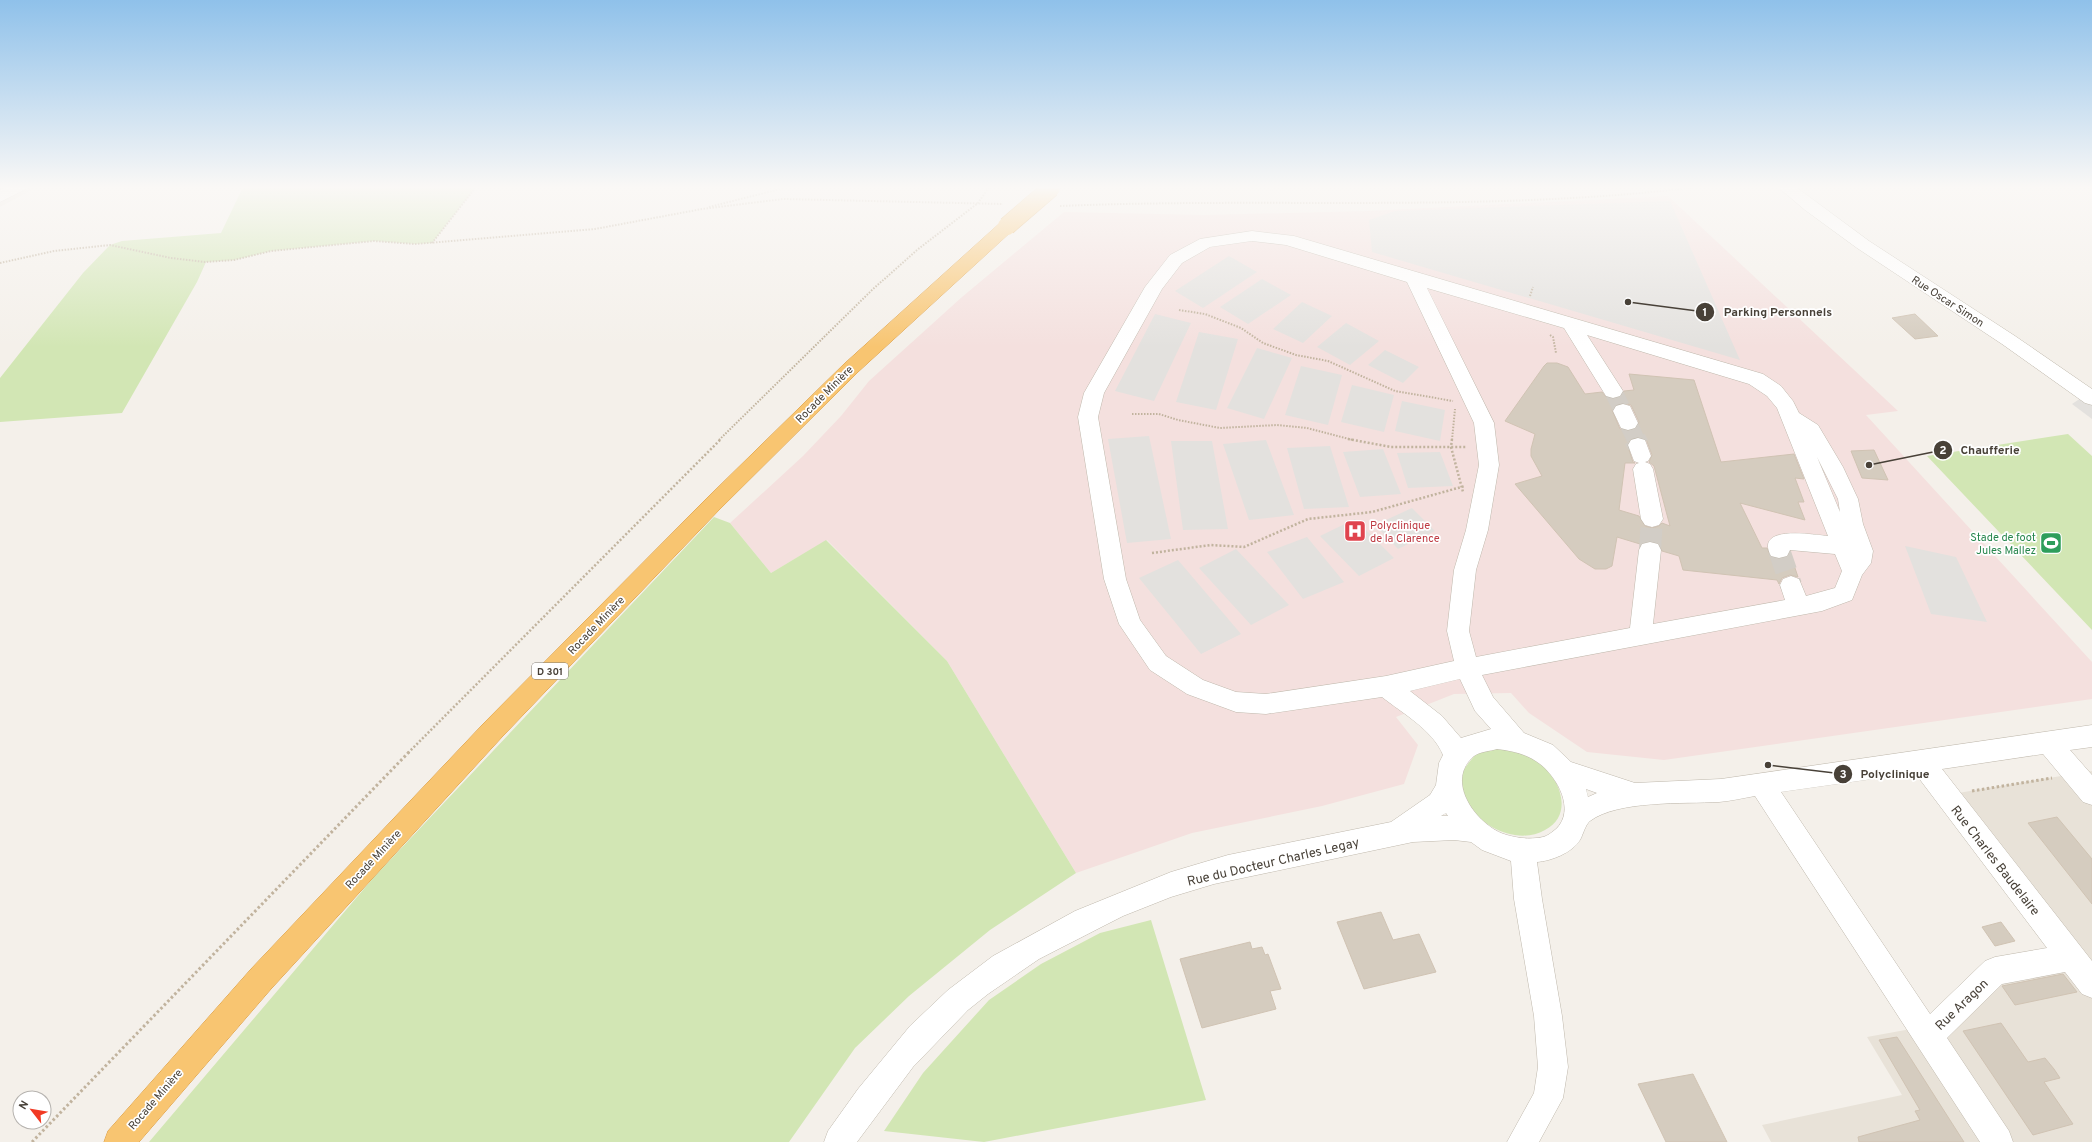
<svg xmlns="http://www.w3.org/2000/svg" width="2092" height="1142" font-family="Overpass,sans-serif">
<rect width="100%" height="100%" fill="#f4f0ea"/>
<path fill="#e8e2d8" d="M0 187H37L0 207Z
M2092 771V1142H1771L1762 1125 1902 1095 1867 1037 1922 1027 1995 971 2071 957 1946 795Z"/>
<path fill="#f4e0de" d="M1668 196 1898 411 1866 415 2092 662V699L1664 760 1587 752 1529 713 1511 693 1454 694 1396 717 1418 745 1404 784 1322 806 1192 833 1076 873 947 661 827 540 771 573 730 523 803 456 841 416 869 381 962 297 1064 212 1205 215 1368 211Z"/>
<path fill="#d2e6b4" d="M243 187H476L432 243 415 244 374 241 271 251 234 260 206 262 197 282 122 413 0 422V378L83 273 110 245 122 241 221 233Z
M2068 434 2092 456V630L1927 456Z
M714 517 730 523 771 573 826 540 947 661 1076 873 990 930 909 996 855 1048 789 1142H149L374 877Z
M1506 747C1515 751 1529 754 1537 760 1558 775 1576 814 1545 830 1519 845 1483 828 1468 805 1453 780 1461 771 1478 752Z
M1151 920 1206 1100 984 1142 884 1131 923 1073 989 1000 1041 964 1100 933Z"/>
<path fill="#e3e1de" d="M1670 201 1740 360 1372 252 1369 220 1395 211Z
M1229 256 1257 272 1203 308 1175 291Z
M1262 279 1291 295 1248 324 1220 307Z
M1302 302 1332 316 1303 343 1273 329Z
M1155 314 1191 323 1154 401 1115 391Z
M1346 323 1379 341 1350 365 1317 347Z
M1199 332 1238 339 1216 410 1176 402Z
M1257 348 1292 358 1264 419 1227 408Z
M1385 350 1419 367 1403 383 1368 365Z
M1301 366 1342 375 1328 425 1285 415Z
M1352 385 1394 395 1384 432 1341 422Z
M2081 398H2092V419L2072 404Z
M1402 401 1445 410 1440 441 1395 431Z
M1149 436 1171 539 1127 543 1108 439Z
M1266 440 1294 515 1249 520 1223 444Z
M1171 441H1212L1228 529 1183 530Z
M1330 446 1349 507 1304 509 1287 448Z
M1383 449 1401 494 1360 497 1343 452Z
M1440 452 1453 486 1408 488 1397 453Z
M1412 508 1435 531 1398 549 1375 525Z
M1355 519 1394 558 1359 576 1320 536Z
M1307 537 1344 582 1303 599 1267 552Z
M1905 546 1956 557 1987 622 1931 614Z
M1236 549 1289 605 1251 625 1199 568Z
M1178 560 1241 634 1201 654 1139 578Z"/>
<path fill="#d5ccbf" stroke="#d0c3b3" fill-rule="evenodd" d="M1915 314 1938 336 1915 339 1892 318Z
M1547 363H1557L1568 367 1585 394 1602 392 1606 397 1613 399 1620 397 1624 391 1634 390 1629 374 1694 380 1721 462 1794 454 1804 479 1795 478 1804 502H1798L1805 520 1740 503 1762 548H1767L1771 557 1779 559 1787 557 1790 553 1798 577 1790 575 1782 578 1779 584 1777 580 1683 570 1679 556 1662 551 1658 543 1650 541 1640 544 1617 537 1612 566 1606 569H1595L1579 559 1515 484 1542 476 1531 456V449L1535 434 1505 421 1544 366ZM1623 403 1631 405 1639 422 1635 429 1628 431 1620 429 1612 410 1616 405ZM1638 437 1646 439 1652 455 1649 462 1654 466 1670 526 1662 523 1659 526 1652 528 1645 526 1639 516 1619 510 1625 463H1635L1633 462 1627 444 1631 439Z
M1874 450 1888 480 1862 478 1851 451Z
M2057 817 2092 859V904L2028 823Z
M1381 912 1393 940 1419 934 1436 972 1364 989 1337 922Z
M2001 922 2015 941 1995 946 1982 927Z
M1250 942 1252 949 1262 947 1265 955 1268 954 1281 989 1270 991 1276 1009 1202 1028 1180 959Z
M2063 974 2077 992 2015 1005 2002 986Z
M2001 1023 2028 1062 2045 1058 2054 1069 2060 1078 2044 1082 2073 1124 2033 1135 1963 1031Z
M1897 1037 1941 1106 1964 1142H1859L1858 1137 1920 1120 1915 1111 1920 1110 1879 1040Z
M1693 1074 1727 1142H1666L1638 1084Z"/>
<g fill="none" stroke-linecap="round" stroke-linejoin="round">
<path stroke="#d2cdc6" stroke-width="18" stroke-dasharray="18 9" stroke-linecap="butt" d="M1613 391 1623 411
M1628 423 1636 440"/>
<path stroke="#d2cdc6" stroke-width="22" stroke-dasharray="22 11" stroke-linecap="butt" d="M1635 439 1638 445
M1650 550 1652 519
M1779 550 1791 585"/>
<g stroke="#bfb8ac" stroke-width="1">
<path id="minor" d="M6 187H26L24 190 0 202V190Z
M1778 187H1796L1869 241 2015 336 2092 389V405L2085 403 2002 344 1857 248 1805 210Z
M1252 231 1294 236 1763 374 1781 386 1793 401 1799 413 1818 425 1843 467 1858 499 1863 524 1873 551 1871 563 1862 575 1852 600 1822 611 1482 675 1493 697 1524 733 1553 745 1571 762 1635 783 1721 779 2092 725V747L2070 750 2092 775V805L2083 802 2043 754 1942 769 2092 961V998L2082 994 2065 972 2002 984 1947 1038 2009 1131 2013 1142H1980L1755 796C1743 798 1731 801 1719 802 1684 804 1618 800 1590 821 1585 825 1583 835 1580 840 1572 853 1551 861 1537 862L1542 899 1562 1016 1568 1067 1563 1098 1539 1142H1507L1534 1093 1538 1067 1534 1016 1514 899 1511 861 1482 850 1471 842 1454 840 1413 842 1214 884 1171 897 1123 916 1039 959 988 994 968 1010 913 1067 857 1142H824L828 1131 858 1089 910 1026 948 990 993 956 1075 911 1171 872 1228 855 1391 822 1430 795 1436 785 1439 763 1443 755C1433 730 1402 713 1382 697L1266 714 1236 712 1187 694 1150 670 1119 624 1104 579 1078 417 1084 393 1145 287 1170 255 1200 239ZM1252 241 1286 245 1407 282 1474 423 1479 465 1466 530 1454 570 1447 631 1454 661 1386 676 1266 694 1236 692 1203 680 1166 656 1140 620 1126 579 1098 417 1104 393 1162 289 1182 263 1210 247ZM1427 288 1564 328 1606 396 1613 398 1620 396 1623 391 1587 335 1749 384 1767 396 1777 408 1828 536C1813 535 1754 524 1771 556L1779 558 1787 556 1790 550 1835 554 1842 571 1835 588 1806 596 1799 579 1791 576 1783 579 1780 585 1785 600 1653 624 1661 550 1658 544 1650 542 1642 544 1639 550 1630 628 1476 657 1469 631 1476 570 1488 530 1499 465 1494 423ZM1817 457 1838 499 1840 512ZM1460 679 1475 711 1491 729 1461 738 1442 716 1410 691ZM1497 749C1513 751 1527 754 1540 764 1557 777 1576 810 1556 829 1552 832 1548 836 1543 837 1530 840 1514 838 1501 833 1474 821 1445 780 1474 756 1479 752 1490 751 1497 749ZM1915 773 2047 948 1995 957 1985 961 1930 1014 1781 792ZM1586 789 1597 793 1588 797ZM1446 813 1448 816H1441Z
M1623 404 1630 406 1638 423 1635 428 1628 430 1621 428 1613 411 1616 406Z
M1638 438 1645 440 1651 456 1648 461 1645 462 1650 464 1653 469 1663 519 1659 525 1652 527 1645 525 1641 519 1633 469 1636 464 1639 463 1634 461 1628 445 1631 440Z"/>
</g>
<g stroke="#d79940" stroke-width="1">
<path id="highway" d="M1007 221 1013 222 1015 226 1013 230 858 372 719 510 502 737 271 989 139 1142H104L108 1131 251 969 484 723 705 500 844 364 1001 222Z"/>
</g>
<path stroke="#c1b39e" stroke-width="2" stroke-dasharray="1.5 1.5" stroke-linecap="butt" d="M1060 206C1272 197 1486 213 1697 187
M709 207 788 187
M432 243 476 187
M0 263 54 251 110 245 171 258 205 262 234 260 271 251 374 241 415 244 595 229 702 209 783 199 1003 204
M1530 296 1533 287
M1179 310 1205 314 1241 328 1263 343 1296 355 1328 361 1395 391 1453 401
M1550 335 1553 337 1556 353
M1132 414H1159L1178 420 1220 428 1277 425 1307 428 1353 440
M719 440 872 290 917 250 978 203 989 187
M1452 440 1455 409"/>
<path stroke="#c1b39e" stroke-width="2.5" stroke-dasharray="2 2" stroke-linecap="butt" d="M1348 439 1391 447H1467
M1452 439 1451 447 1463 492
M1152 553 1211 545 1244 547 1308 519 1372 512 1465 486
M408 753 721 439"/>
<path stroke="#c1b39e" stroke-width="3" stroke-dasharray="2.5 2.5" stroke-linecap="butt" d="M1972 791 2052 778
M32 1142 409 752"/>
<use href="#minor" fill="#fff" fill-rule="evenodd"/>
<use href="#highway" fill="#f8c571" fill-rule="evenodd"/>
<g stroke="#d79940" stroke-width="19" stroke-linecap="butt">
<path id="highway-bridge" d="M1007 226 1051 188"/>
</g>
<use href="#highway-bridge" stroke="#f8c571" stroke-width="18"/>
</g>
<linearGradient id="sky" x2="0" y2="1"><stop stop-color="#8fc1ea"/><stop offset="0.54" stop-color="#faf8f6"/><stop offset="1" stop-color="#faf8f6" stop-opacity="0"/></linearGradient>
<rect width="2092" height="347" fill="url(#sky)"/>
<defs>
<g id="hospital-square" transform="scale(1.15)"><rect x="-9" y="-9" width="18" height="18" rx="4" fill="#e0444e" stroke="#fff"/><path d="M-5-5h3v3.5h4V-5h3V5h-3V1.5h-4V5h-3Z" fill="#fff"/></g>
<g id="stadium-square" transform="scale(1.15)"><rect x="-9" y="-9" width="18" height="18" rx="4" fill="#2e9e5b" stroke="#fff"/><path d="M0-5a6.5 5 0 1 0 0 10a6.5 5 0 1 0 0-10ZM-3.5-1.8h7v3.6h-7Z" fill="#fff"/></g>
</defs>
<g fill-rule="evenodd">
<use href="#hospital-square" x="1355" y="531"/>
<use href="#stadium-square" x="2051" y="543"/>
</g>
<g text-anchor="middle" stroke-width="3.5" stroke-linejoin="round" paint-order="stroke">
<rect fill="#fff" stroke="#7f7a74" stroke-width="1" x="532" y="663" width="36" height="16" rx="3"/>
<g font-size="10" font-weight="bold" fill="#484138">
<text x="550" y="675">D 301</text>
</g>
<g font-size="11" fill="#484138" stroke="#fff">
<text transform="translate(1948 301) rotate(33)" y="4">Rue Oscar Simon</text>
<text transform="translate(824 394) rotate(-45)" y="4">Rocade Minière</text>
<text transform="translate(596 625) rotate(-46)" y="4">Rocade Minière</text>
<text transform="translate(373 859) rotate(-47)" y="4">Rocade Minière</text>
<text transform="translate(155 1099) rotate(-49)" y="4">Rocade Minière</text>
</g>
<g font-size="11" fill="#be3a42" stroke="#fff" text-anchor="start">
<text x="1370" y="529">Polyclinique<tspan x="1370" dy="13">de la Clarence</tspan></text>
</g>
<g font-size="11" fill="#27864d" stroke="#fff" text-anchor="end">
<text x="2036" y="541">Stade de foot<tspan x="2036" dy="13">Jules Mallez</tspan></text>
</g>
<g font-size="13" fill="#484138" stroke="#fff">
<text transform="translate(1996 860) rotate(52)" y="5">Rue Charles Baudelaire</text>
<text transform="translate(1273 861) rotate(-13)" y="5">Rue du Docteur Charles Legay</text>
<text transform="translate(1961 1004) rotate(-44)" y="5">Rue Aragon</text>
</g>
</g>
<path fill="none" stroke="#484138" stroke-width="1.5" d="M1628 302L1705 312M1869 465L1943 450M1768 765L1843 774"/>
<g fill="#484138" stroke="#fff" stroke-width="1.5">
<circle cx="1628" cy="302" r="4"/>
<circle cx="1869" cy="465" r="4"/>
<circle cx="1768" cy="765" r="4"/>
<circle cx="1705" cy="312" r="10"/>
<circle cx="1943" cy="450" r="10"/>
<circle cx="1843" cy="774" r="10"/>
</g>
<g font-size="12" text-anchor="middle" font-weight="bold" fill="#fff">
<text x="1705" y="316">1</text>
<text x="1943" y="454">2</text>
<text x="1843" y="778">3</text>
</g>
<g font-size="12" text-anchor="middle" font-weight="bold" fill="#484138" stroke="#fff" stroke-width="3.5" stroke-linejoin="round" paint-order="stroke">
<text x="1778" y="316">Parking Personnels</text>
<text x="1990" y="454">Chaufferie</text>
<text x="1895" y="778">Polyclinique</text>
</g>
<g transform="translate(32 1110) rotate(301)"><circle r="19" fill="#ffffff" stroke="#b6b3af"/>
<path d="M0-3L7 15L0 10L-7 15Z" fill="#f13a24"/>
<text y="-6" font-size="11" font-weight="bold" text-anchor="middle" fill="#484138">N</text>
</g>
</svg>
